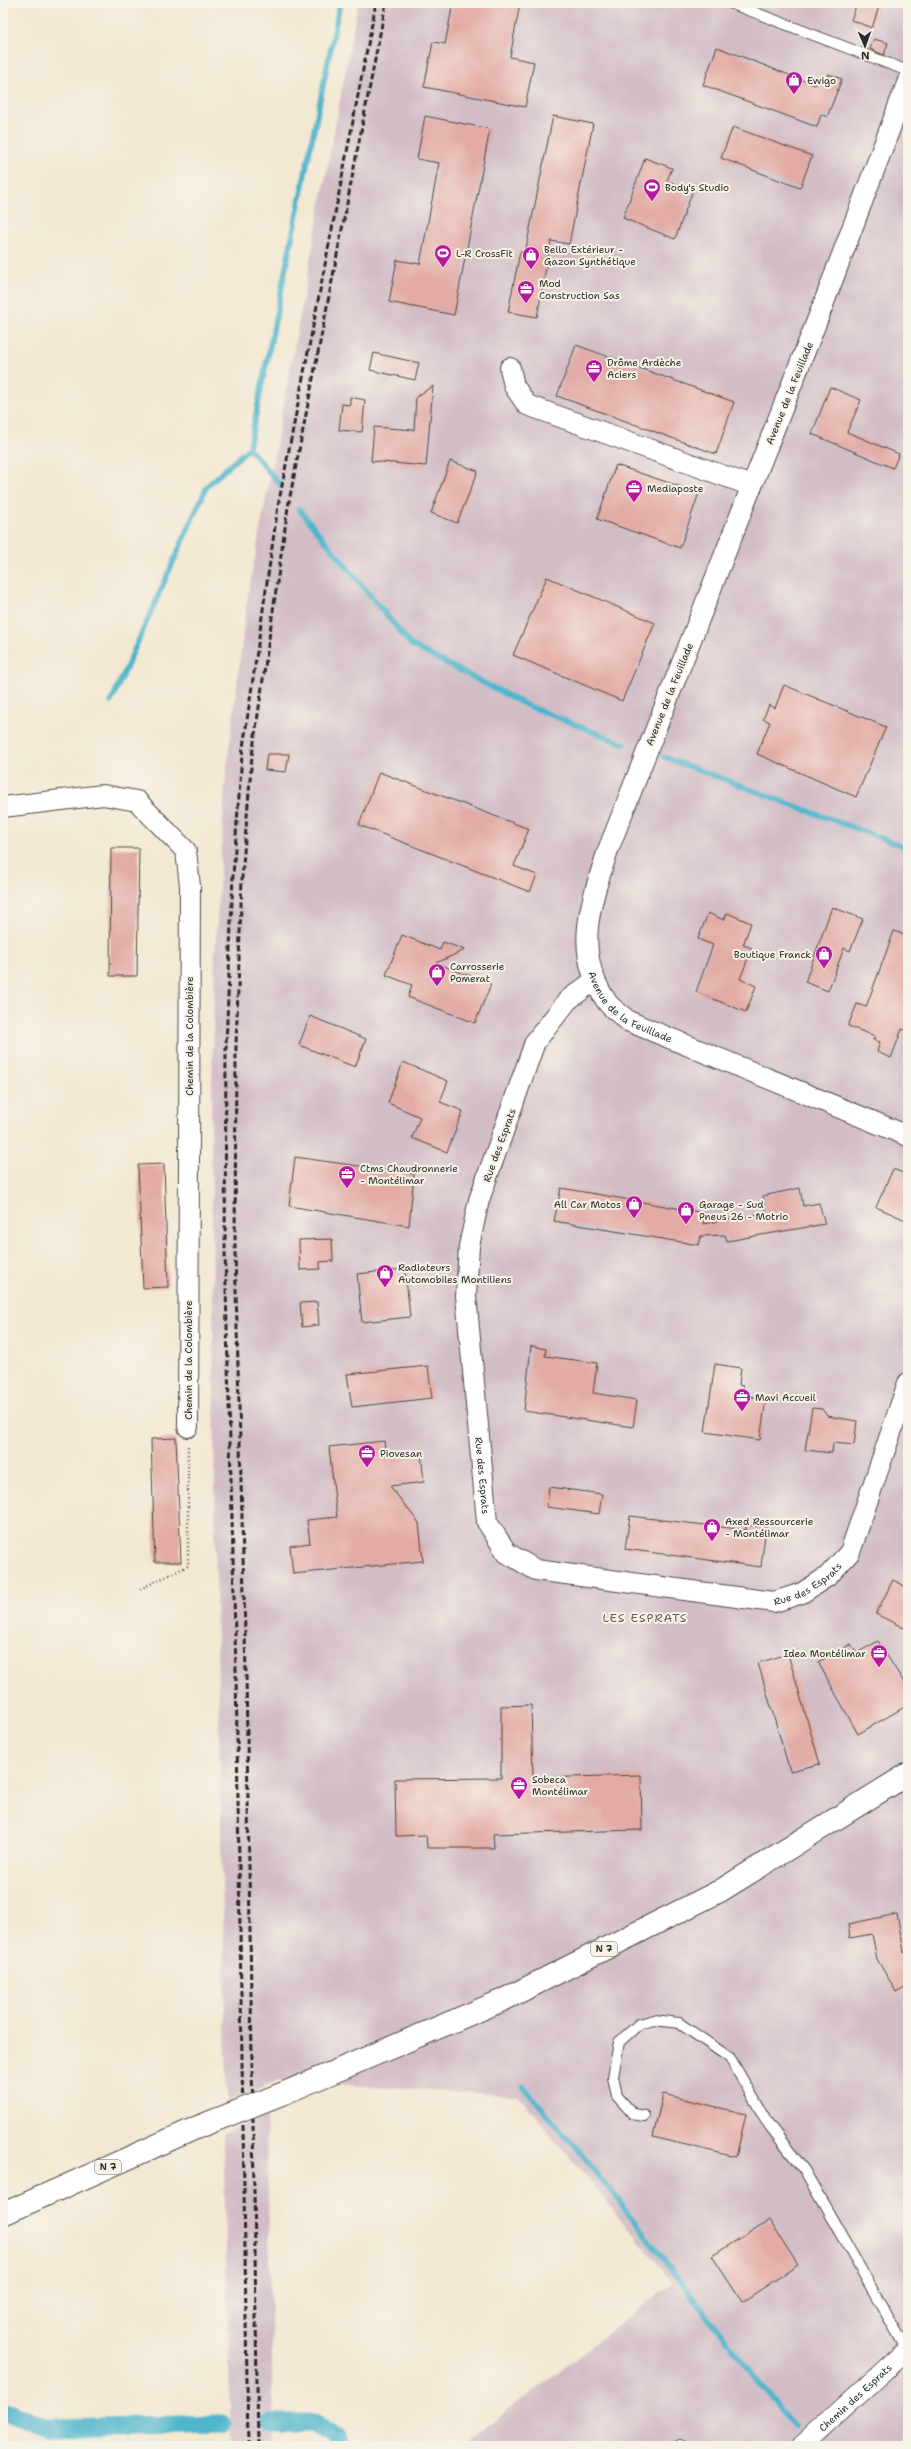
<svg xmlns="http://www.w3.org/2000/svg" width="911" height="2449" font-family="'Shantell Sans',sans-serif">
<rect width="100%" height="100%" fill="#f7f3e8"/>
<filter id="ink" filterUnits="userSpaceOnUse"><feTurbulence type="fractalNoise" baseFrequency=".025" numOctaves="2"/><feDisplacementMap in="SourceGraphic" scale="8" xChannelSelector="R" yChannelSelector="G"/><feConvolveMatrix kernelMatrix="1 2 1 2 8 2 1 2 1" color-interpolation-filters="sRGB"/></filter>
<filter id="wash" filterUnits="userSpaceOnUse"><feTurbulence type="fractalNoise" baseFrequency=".012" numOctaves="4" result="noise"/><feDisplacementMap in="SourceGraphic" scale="16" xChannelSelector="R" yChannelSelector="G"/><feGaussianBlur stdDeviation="0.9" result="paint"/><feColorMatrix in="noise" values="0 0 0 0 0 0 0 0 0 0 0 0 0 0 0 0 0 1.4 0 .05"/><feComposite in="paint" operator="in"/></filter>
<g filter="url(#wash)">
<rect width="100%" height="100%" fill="#f3e8d2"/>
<path fill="#d2bdc6" d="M358 3H908V2446H462L673 2283 519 2096 278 2080 227 2103 216 1593 211 1124 215 953 225 785 247 600Z
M266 2116 274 2446H231L223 2133Z"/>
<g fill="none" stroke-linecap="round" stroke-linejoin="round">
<path stroke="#4eb5cc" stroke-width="5.5" d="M249 448 281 486
M299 509 411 645 526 705 624 744
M111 702 207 486 249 448 340 3
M664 757 908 848
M523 2086 582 2154 794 2427"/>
<path stroke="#4eb5cc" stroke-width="19" d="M3 2411 49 2428 222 2424
M271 2423H313L337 2437 338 2446"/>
</g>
<g id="blocks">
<path fill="#e2aba5" d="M453 3H520L510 57 534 62 525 107 424 87 433 42 445 44Z
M857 3H880L872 28 851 20Z
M874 39 888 43 884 55 870 49Z
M717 47 815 85 818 78 826 82 828 74 842 79 827 117 821 114 817 127 703 85Z
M425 116 490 129 454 315 389 302 397 260 420 264 439 163 417 159Z
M553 116 593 124 569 244 551 241 537 317 508 312 520 252 525 253Z
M733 127 812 156 800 188 721 158Z
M645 158 672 168 667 181 693 190 675 239 623 218Z
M576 345 734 402 716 454 557 396Z
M374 353 419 363 415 380 370 370Z
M433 386 426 466 371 461 374 427 414 430 416 397Z
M830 387 861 400 847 432 899 454 893 468 812 434Z
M350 397 365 400 362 432 339 430 342 404 350 405Z
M450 461 478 471 457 523 431 513Z
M616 465 699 493 680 548 597 519Z
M547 577 655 623 622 701 513 655Z
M784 685 886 727 856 797 757 754 770 722 763 719 769 705 775 708Z
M267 754H289L286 772 265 770Z
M379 772 529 829 514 866 537 875 530 892 359 825Z
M111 848H139L137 976H110Z
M832 907 863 919 850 951 844 948 828 991 805 982Z
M708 913 724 920 727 913 751 923 743 945 752 948 740 979 756 986 746 1012 696 992 713 945 698 939Z
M894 931 908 936V1031L902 1029 891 1058 877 1052 880 1042 873 1040 875 1036 848 1026 857 1004 866 1007Z
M402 935 440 950 443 942 465 950 436 963 491 984 475 1023 408 997 412 985 386 975Z
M310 1016 366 1039 355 1067 299 1045Z
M403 1062 448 1081 440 1102 463 1111 447 1152 412 1138 420 1117 388 1103Z
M295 1157 414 1174 409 1226 289 1206Z
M164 1164 168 1287 143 1288 138 1165Z
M893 1169 908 1175V1221L876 1207Z
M561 1188 705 1213 703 1224 766 1213 763 1196 800 1188 803 1206 819 1203 825 1224 727 1241 725 1235 701 1236 699 1245 554 1221Z
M332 1239 333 1261 320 1262V1269L300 1270 299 1240Z
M405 1269 410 1317 362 1322 357 1274Z
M317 1302 319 1325 302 1327 300 1303Z
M531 1346 546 1349 545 1356 597 1363 593 1393 637 1400 633 1427 524 1411Z
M715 1364 741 1368 739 1385 743 1386 742 1395 766 1399 760 1440 705 1432Z
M428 1366 432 1398 352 1407 347 1374Z
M812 1408 822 1409 827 1416 857 1421 854 1445 833 1443 832 1453 805 1450Z
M176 1438 181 1562H155L151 1439Z
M384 1441 386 1455 421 1453 424 1482 390 1486 419 1523 423 1561 293 1574 290 1546 310 1543 307 1520 337 1517 329 1447Z
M549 1487 602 1494 599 1514 547 1507Z
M630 1516 746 1530V1525L766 1527 761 1567 625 1549Z
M893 1580 908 1588V1630L876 1614Z
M878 1641 908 1689V1705L858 1734 818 1662 851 1644 857 1653Z
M788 1654 820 1764 790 1771 758 1663Z
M531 1705 533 1778 641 1775 642 1830 493 1834 494 1848H427L426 1835 396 1836 395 1779 501 1778V1706Z
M897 1914 904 1952 908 1950V1985L896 1992 877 1959 872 1934 850 1938 848 1924Z
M663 2094 746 2114 736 2157 653 2137Z
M769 2220 798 2265 742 2302 712 2256Z"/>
</g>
</g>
<g filter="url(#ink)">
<use href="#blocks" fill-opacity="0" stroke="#494744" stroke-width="1"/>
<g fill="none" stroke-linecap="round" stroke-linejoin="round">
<g stroke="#494744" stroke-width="12">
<path id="service" d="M730 3 908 71
M644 2116 633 2114 617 2096 613 2077 619 2042 639 2024 654 2020 679 2023 730 2058 769 2125 804 2170 907 2350
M679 2446 680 2445"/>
</g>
<g stroke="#494744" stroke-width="22">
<g id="minor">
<path id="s1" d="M908 81 820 313 608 850C591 902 572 952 607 1002 612 1009 622 1015 628 1021L908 1136"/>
<path d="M510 368 514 386 527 405 752 486"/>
<path d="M3 807 103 795 137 801 186 851 190 886 188 1427"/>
<path id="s2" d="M595 980 568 1000 535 1042 479 1200 469 1246 466 1296 487 1522 507 1553 536 1570 774 1602 802 1593 828 1576 850 1552 908 1383"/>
<path id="s3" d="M802 2446 908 2349"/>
</g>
</g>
<g stroke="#494744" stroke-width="24">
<path id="primary" d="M284 2093 503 2000 720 1891 908 1774
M3 2214 198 2127"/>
</g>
<path stroke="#494744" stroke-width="2.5" stroke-dasharray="1 3" stroke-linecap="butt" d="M140 1589 188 1566V1446"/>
<use href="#service" stroke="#fff" stroke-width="10"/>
<use href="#minor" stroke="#fff" stroke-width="20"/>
<use href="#primary" stroke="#fff" stroke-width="22"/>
<path stroke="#2b2b2b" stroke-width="3" stroke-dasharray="6 3" stroke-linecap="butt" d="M248 2446 236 1672 225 1251 226 1045 233 876 242 755 278 506 376 3
M258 2446 246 1672 235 1251 236 1045 242 877 252 756 288 507 386 3"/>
<g stroke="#494744" stroke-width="24" stroke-linecap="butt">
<path id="primary-bridge" d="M198 2127 284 2093"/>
</g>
<use href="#primary-bridge" stroke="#fff" stroke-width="22"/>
</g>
</g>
<defs>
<g id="shop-pin" transform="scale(0.9)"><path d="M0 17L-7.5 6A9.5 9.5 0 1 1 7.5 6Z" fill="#b5179e" stroke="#f7f3e8"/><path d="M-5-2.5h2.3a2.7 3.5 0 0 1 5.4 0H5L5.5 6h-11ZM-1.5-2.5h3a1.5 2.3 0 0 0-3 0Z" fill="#fff"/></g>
<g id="stadium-pin" transform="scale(0.9)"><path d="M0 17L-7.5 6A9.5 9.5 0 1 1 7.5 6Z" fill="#b5179e" stroke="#f7f3e8"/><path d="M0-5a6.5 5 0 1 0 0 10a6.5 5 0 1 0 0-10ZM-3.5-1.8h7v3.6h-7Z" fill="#fff"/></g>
<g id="office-pin" transform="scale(0.9)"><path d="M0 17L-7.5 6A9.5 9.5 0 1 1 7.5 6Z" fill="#b5179e" stroke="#f7f3e8"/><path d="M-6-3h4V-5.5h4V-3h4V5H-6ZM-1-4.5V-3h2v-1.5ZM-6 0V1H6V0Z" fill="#fff"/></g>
</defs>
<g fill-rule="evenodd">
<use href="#shop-pin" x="794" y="80"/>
<use href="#stadium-pin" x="652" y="187"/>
<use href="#stadium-pin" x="443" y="253"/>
<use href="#shop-pin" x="531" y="255"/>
<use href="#office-pin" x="526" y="289"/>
<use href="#office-pin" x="594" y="368"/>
<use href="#office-pin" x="634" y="488"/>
<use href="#shop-pin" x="824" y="954"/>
<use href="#shop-pin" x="437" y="972"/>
<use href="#office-pin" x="347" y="1174"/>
<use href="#shop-pin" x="634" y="1204"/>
<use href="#shop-pin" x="686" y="1210"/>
<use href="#shop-pin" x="385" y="1273"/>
<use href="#office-pin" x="742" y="1397"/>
<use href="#office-pin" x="367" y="1453"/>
<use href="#shop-pin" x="712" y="1527"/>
<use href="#office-pin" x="879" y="1653"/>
<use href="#office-pin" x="519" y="1785"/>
</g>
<g text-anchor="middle" stroke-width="4" stroke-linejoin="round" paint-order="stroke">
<g fill="#f7f3e8" stroke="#686764" stroke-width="1">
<rect x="591" y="1942" width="26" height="14" rx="3"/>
<rect x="95" y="2160" width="26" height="14" rx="3"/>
</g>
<g font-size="9" font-weight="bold" fill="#2b2b2b">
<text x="604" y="1952">N 7</text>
<text x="108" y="2170">N 7</text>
</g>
<g font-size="10" fill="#2b2b2b" stroke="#f7f3e8" text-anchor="start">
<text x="807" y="84">Ewigo</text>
<text x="665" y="191">Body's Studio</text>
<text x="544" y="253">Bello Extérieur -<tspan x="544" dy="12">Gazon Synthétique</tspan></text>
<text x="456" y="257">L-R CrossFit</text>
<text x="539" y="287">Mod<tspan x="539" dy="12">Construction Sas</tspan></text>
<text x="607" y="366">Drôme Ardèche<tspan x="607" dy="12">Aciers</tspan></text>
<text x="647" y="492">Mediaposte</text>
<text x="811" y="958" text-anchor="end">Boutique Franck</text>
<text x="450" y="970">Carrosserie<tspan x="450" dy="12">Pomerat</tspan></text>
<text x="360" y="1172">Ctms Chaudronnerie<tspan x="360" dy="12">- Montélimar</tspan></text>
<text x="621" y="1208" text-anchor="end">All Car Motos</text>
<text x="699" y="1208">Garage - Sud<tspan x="699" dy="12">Pneus 26 - Motrio</tspan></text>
<text x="398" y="1271">Radiateurs<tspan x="398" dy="12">Automobiles Montiliens</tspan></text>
<text x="755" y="1401">Mavi Accueil</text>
<text x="380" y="1457">Piovesan</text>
<text x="725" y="1525">Axed Ressourcerie<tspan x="725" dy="12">- Montélimar</tspan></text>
<text x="866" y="1657" text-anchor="end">Idea Montélimar</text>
<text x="532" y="1783">Sobeca<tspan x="532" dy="12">Montélimar</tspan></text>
</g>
<g font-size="10" fill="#2b2b2b" stroke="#f7f3e8">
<text transform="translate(789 393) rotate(-68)" y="4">Avenue de la Feuillade</text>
<text transform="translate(669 694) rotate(-68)" y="4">Avenue de la Feuillade</text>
<text dy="4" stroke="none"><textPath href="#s1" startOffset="1005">Avenue de la Feuillade</textPath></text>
<text transform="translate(189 1036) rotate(-90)" y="4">Chemin de la Colombière</text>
<text transform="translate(499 1145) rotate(-70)" y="4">Rue des Esprats</text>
<text transform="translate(188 1360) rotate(-90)" y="4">Chemin de la Colombière</text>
<text dy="4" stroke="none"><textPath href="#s2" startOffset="532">Rue des Esprats</textPath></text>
<text dy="4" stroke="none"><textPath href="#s2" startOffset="928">Rue des Esprats</textPath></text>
<text dy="4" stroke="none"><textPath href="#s3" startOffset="72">Chemin des Esprats</textPath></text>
</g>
<g font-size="12" letter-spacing="1" fill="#6b5856" stroke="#f7f3e8">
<text x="645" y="1622">LES ESPRATS</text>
</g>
</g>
<rect width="911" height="2449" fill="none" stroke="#f7f3e8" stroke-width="16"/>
<g transform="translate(865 46) rotate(178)" stroke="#f7f3e8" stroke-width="3" paint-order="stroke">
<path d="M0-3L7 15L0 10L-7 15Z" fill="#2b2b2b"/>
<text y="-6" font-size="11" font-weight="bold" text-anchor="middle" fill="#2b2b2b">N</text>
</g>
</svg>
